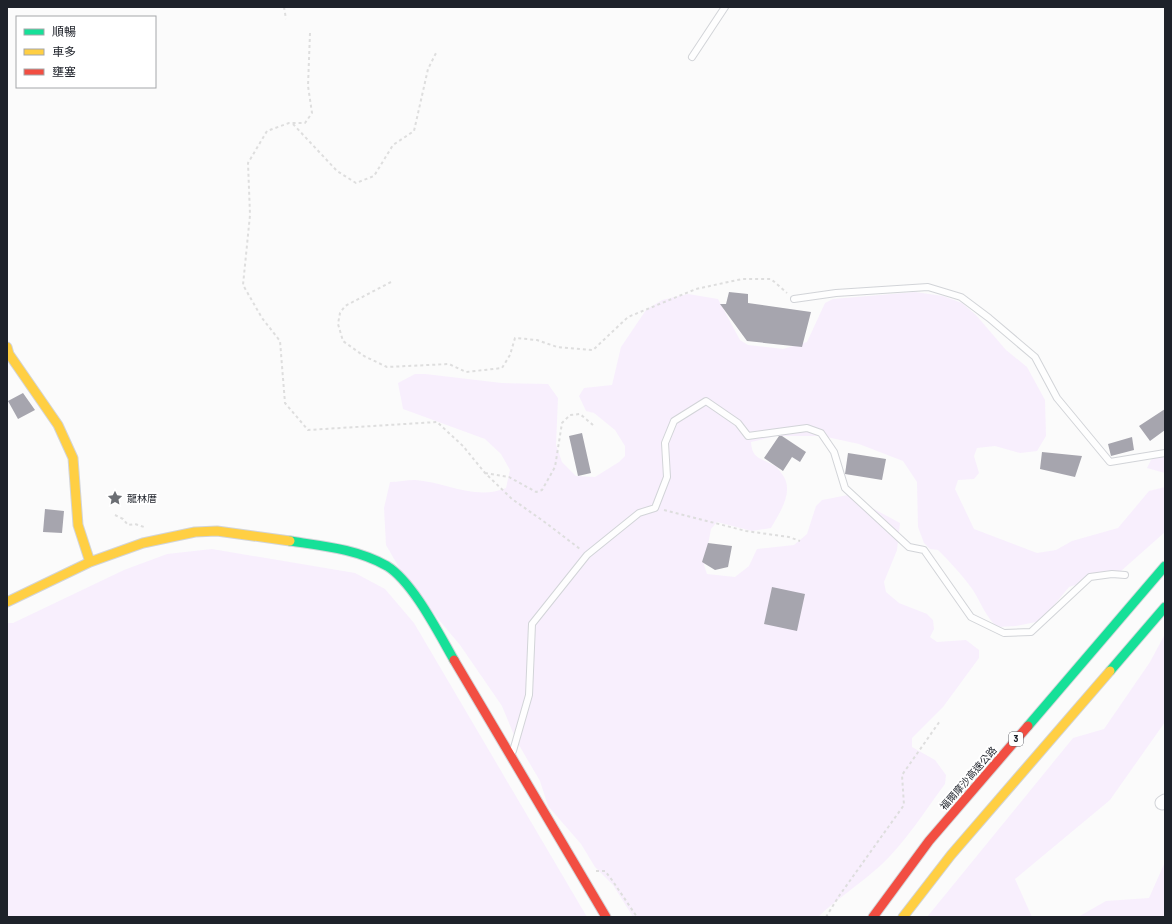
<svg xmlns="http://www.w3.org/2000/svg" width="1172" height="924" font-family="Barlow,'Noto Sans TC',sans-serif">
<rect width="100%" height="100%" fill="#fbfbfb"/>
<path fill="#f8effd" d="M915 292 943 296 962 303 976 315 1006 350 1027 367 1045 400 1046 436 1037 451 1020 453 995 446 977 448 974 456 979 473 974 479 958 480 955 489 974 529 1037 553 1056 550 1072 541 1118 528 1149 491 1165 487V532L1121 571 1069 587 1041 621 1016 626 997 627C986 617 981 603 973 590 963 576 950 562 938 550L930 549 924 543 918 527 917 482 903 461 859 444 822 436H776L751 442C752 459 761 458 773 465 777 466 779 470 782 474 795 491 780 512 771 528L752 531 717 522 711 529 704 565 707 574 735 577 749 566 757 549 794 545 807 534 816 506 822 500 848 495 900 523 897 550 884 582 886 592 899 603 927 614 933 620 934 629 930 637 937 642 966 640 979 650V658L943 707 912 738V747L935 760 946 775 945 784C925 811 904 844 880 866 860 884 838 898 818 917H633L613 885 595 867 581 844 548 806 540 781 516 740 502 706 460 645 408 583 386 545 384 508 390 482C398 482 407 480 415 480 445 482 476 501 506 488L510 470 501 454 485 439 403 409 398 383 415 374H425L502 383 548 384 558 398 556 445 562 462 576 476 595 477 619 462 625 456V446L615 430 594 413 586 411 579 396 584 388 612 385 621 347 646 310 662 300 688 294 718 299 740 340 748 345 783 349 807 342 825 303 833 299Z
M1165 451V473L1147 468 1151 460Z
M212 549 355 573 385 589 414 623 587 917H7V623H13L124 570 167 554Z
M1165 634V722L1110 800 1015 879 1032 917H927L1073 738 1104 729 1150 662Z
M1165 862V917H1078L1106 901 1149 898Z"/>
<path fill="#a6a5ae" d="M729 292 748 294V303L811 312 802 347 747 341 720 304H726Z
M23 393 35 410 18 419 8 401Z
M1165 409V430L1150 441 1139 426Z
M582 433 591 473 578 476 569 436Z
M779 436H782L806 452 800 462 792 457 783 471 764 458Z
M1132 437 1134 450 1111 456 1108 444Z
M1042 452 1082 456 1075 477 1040 469Z
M848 453 886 459 882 480 845 474Z
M45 509 64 511 62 533 43 532Z
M708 543 732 546 728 567 715 570 702 562Z
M772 587 805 594 797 631 764 624Z"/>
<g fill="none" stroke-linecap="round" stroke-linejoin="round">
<g stroke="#d2d4d8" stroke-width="8">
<path id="lane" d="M692 57 725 7
M794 299 836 293 928 287 961 297 989 318 1035 357 1057 398 1110 462 1165 453
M513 751 529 695 532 624 587 555 639 513 655 508 667 477 665 443 674 421 706 401 738 423 748 436 807 428 821 433 834 452 845 488 909 547 924 550 971 617 1004 633 1031 632 1090 577 1112 574 1125 575"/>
</g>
<g stroke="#d2d4d8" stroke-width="15">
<path id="street" d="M1162 803 1165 801"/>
</g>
<g stroke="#d2d4d8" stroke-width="11">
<path id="fast" d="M290 541C323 546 357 549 387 566 413 582 439 634 454 660
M1110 671 1165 607
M1028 726 1165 566"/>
</g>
<g stroke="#d2d4d8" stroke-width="11">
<path id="slow" d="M7 347 9 354 58 425 73 458 78 525 90 562
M7 602 90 562 143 543 195 532 217 531 290 541
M903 917 951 855 1110 671"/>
</g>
<g stroke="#d2d4d8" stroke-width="11">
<path id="jam" d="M454 660 606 917
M873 917 929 841 1028 726"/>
</g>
<path stroke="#dedede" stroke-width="2" stroke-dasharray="3 3" stroke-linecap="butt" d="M284 7 286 19
M310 33 308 86 312 113 305 123H289L267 131 248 163 250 215 243 285 262 318 280 341 285 403 308 430 437 422 463 446 485 473 512 499 546 523 580 549
M293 124 337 171 356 183 374 176 393 145 414 131 428 69 436 53
M391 282 345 306 340 313 338 324 343 341 364 356 387 367 449 364 466 372 502 368 510 355 515 338 537 340 557 347 593 350 628 317 696 289 742 279H771L787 293
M485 473 509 477 536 492 542 490 555 467 562 423 570 415 580 414 593 425
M664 510 746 531 789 537 800 541
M115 515 123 519 128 525 135 524 144 527
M596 871H605L612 880 637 917
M826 917 839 896 904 805 902 775 940 721"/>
<use href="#lane" stroke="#fefefe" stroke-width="6"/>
<use href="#street" stroke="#fefefe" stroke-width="13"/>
<use href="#fast" stroke="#16e098" stroke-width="9"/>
<use href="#slow" stroke="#ffcf43" stroke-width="9"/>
<use href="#jam" stroke="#f24e42" stroke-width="9"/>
</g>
<defs>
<g id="sight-bare" transform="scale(1.2)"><path d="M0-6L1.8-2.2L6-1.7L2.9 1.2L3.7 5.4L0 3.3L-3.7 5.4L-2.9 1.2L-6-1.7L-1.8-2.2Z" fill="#6b6e73" stroke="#fff" stroke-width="2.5" paint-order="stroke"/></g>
</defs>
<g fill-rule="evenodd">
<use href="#sight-bare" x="115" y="498"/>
</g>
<g text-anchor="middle" stroke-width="4" stroke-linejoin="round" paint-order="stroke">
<rect fill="#fff" stroke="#62646a" stroke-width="1" x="1009" y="732" width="14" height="14" rx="3"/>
<g font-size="9" font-weight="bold" fill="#1e222a">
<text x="1016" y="742">3</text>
</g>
<g font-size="10" fill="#1e222a" stroke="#fff" text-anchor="start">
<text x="127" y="502">龍林厝</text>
</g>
<g font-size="10" fill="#1e222a" stroke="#fff">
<text transform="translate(968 778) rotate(-49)" y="4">福爾摩沙高速公路</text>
</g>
</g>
<rect width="1172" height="924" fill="none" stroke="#1e222a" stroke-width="16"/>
<rect x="16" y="16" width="140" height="72" fill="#ffffff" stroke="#a5a7aa"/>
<rect x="24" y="29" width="20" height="6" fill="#16e098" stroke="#a5a7aa"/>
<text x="52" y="36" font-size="12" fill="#1e222a">順暢</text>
<rect x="24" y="49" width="20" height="6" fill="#ffcf43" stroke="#a5a7aa"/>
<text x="52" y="56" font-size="12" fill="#1e222a">車多</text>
<rect x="24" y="69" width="20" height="6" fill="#f24e42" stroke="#a5a7aa"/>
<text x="52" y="76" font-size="12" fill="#1e222a">壅塞</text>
</svg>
